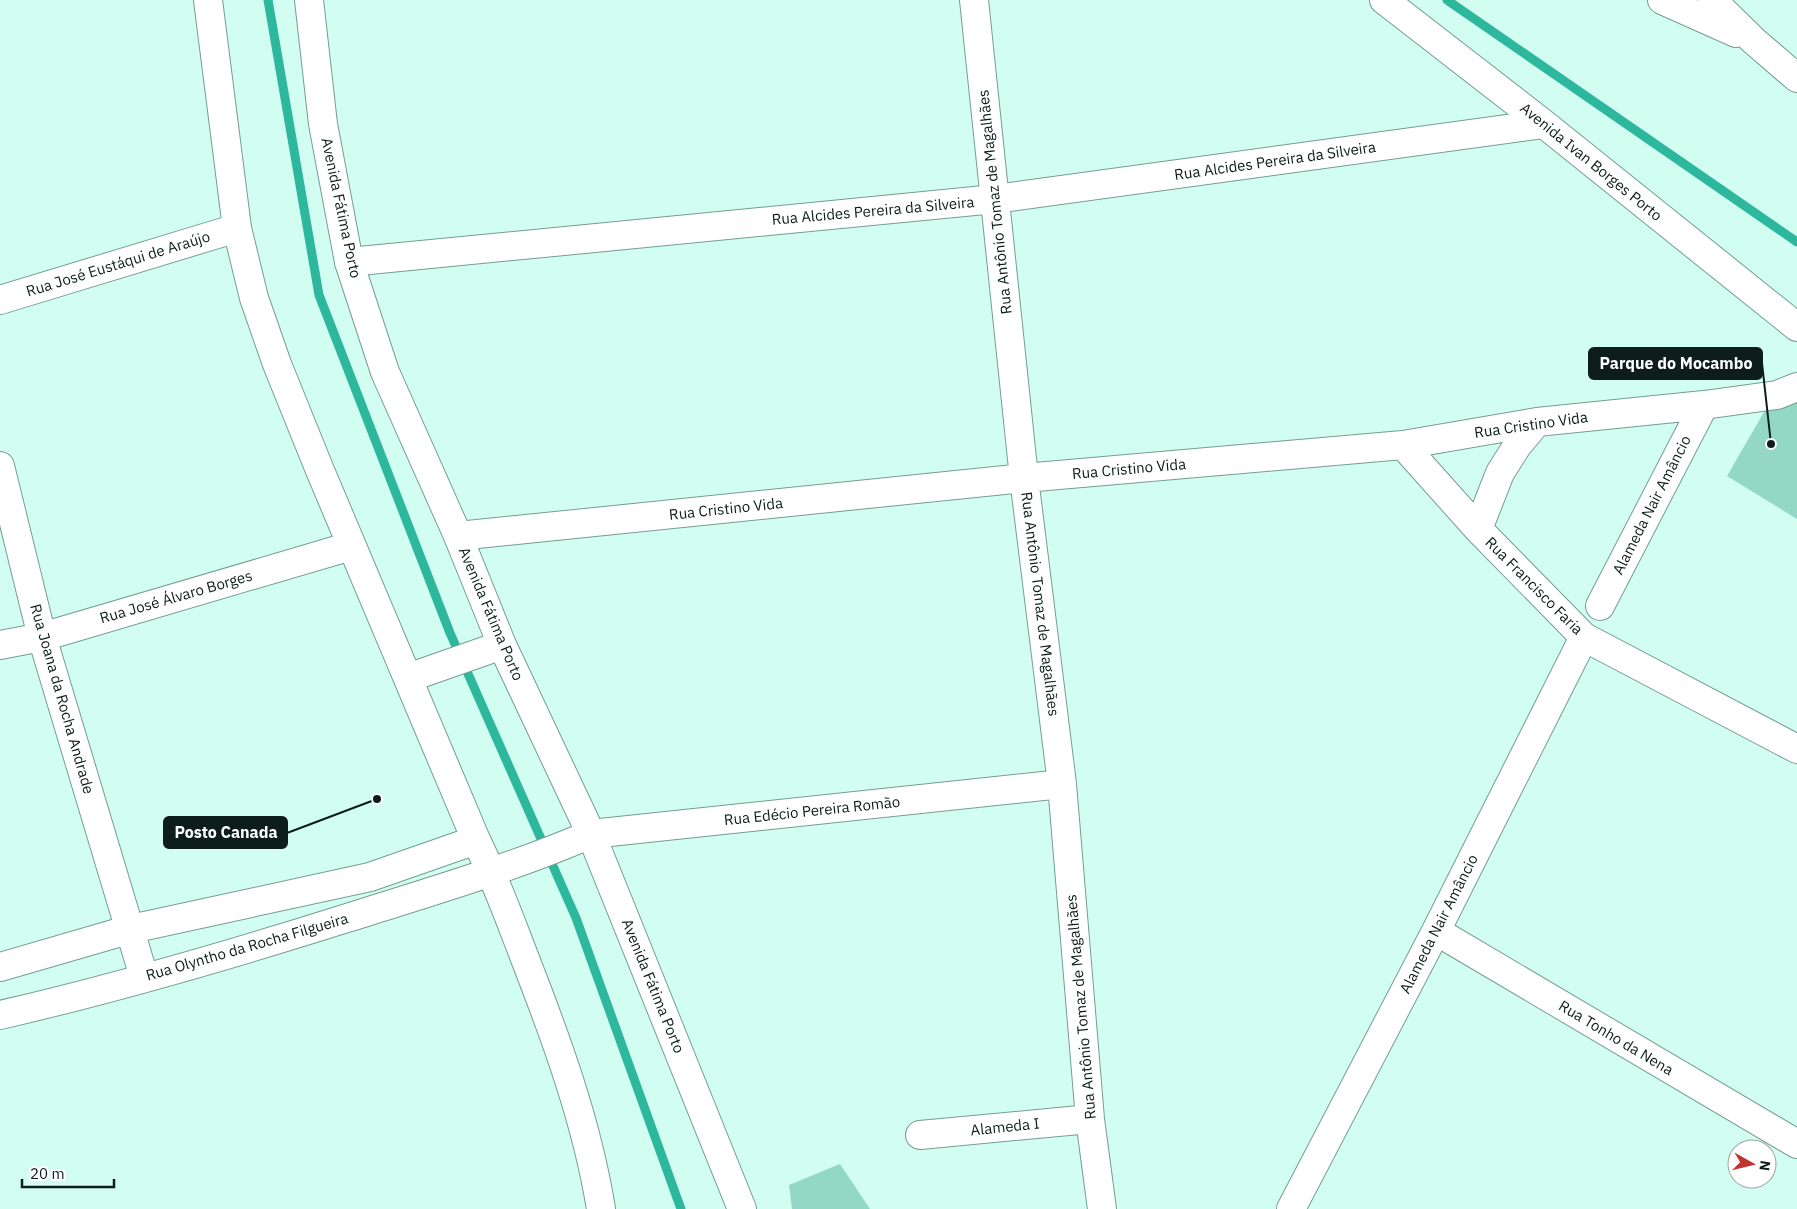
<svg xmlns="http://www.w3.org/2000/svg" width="1797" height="1209" font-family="'IBM Plex Sans',sans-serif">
<rect width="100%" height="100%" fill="#d2fef1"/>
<path fill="#93d7c5" d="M1797 397V519L1727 476 1764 412Z
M840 1164 870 1209H792L789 1185Z"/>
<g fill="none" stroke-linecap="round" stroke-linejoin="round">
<path stroke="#2db89e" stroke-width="9" d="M268 0 319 295 450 633 576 918 681 1209
M1447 0 1797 242"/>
<g stroke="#759d92" stroke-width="30">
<path id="minor" d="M974 0 1024 478 1062 784 1090 1119 1102 1209
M1384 0 1544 124 1797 327
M1662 0 1736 33
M1712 0 1754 41 1797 78
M349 262 995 199 1544 124
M0 300 237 228
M1403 445 1478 529 1584 637 1797 749
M0 466 42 637 144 977
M1478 529 1500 473 1517 446 1537 422
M458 536 1024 478 1403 445 1537 422 1704 405 1777 395 1797 387
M1600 606 1704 405
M0 645 42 637 351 546
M591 834 1062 784
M1436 931 1797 1144
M920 1135 1090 1119
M1291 1209 1436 931 1584 637"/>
</g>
<g stroke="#759d92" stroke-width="30">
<path id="tertiary" d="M0 967 131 929 370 877 476 840
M0 1015C117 988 233 954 347 918 429 892 512 868 591 834"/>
</g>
<g stroke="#759d92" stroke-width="30">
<path id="secondary" d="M208 0 237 228 254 298 277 364 319 468 476 840C495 878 509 917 524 956 556 1038 587 1122 601 1209
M309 0 323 124 349 262 385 372 458 536 502 645 591 834 742 1209
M408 678 502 645"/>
</g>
<use href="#minor" stroke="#fff" stroke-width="28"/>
<use href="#tertiary" stroke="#fff" stroke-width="28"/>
<use href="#secondary" stroke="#fff" stroke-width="28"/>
</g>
<g text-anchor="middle" stroke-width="4" stroke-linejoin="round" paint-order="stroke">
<g font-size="15" fill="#0d1d19" stroke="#fff">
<text transform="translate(1275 161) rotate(-8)" y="5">Rua Alcides Pereira da Silveira</text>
<text transform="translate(1591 162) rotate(39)" y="5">Avenida Ivan Borges Porto</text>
<text transform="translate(995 202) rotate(-96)" y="5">Rua Antônio Tomaz de Magalhães</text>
<text transform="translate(341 208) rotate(78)" y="5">Avenida Fátima Porto</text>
<text transform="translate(873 211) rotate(-5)" y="5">Rua Alcides Pereira da Silveira</text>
<text transform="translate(118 264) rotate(-17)" y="5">Rua José Eustáqui de Araújo</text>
<text transform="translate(1531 425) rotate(-8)" y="5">Rua Cristino Vida</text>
<text transform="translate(1129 469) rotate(-5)" y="5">Rua Cristino Vida</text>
<text transform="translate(1652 505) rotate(-63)" y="5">Alameda Nair Amâncio</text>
<text transform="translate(726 509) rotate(-6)" y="5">Rua Cristino Vida</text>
<text transform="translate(1534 586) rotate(45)" y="5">Rua Francisco Faria</text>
<text transform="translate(176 597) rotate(-16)" y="5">Rua José Álvaro Borges</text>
<text transform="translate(1040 604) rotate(83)" y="5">Rua Antônio Tomaz de Magalhães</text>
<text transform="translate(491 614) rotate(67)" y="5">Avenida Fátima Porto</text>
<text transform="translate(62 699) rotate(74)" y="5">Rua Joana da Rocha Andrade</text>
<text transform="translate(812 811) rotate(-6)" y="5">Rua Edécio Pereira Romão</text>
<text transform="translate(1439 924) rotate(-63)" y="5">Alameda Nair Amâncio</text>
<text transform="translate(247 947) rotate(-16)" y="5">Rua Olyntho da Rocha Filgueira</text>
<text transform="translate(653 986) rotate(68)" y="5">Avenida Fátima Porto</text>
<text transform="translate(1081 1007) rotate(-95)" y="5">Rua Antônio Tomaz de Magalhães</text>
<text transform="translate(1616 1038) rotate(31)" y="5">Rua Tonho da Nena</text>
<text transform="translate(1005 1127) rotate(-6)" y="5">Alameda I</text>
</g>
</g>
<path fill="none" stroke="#0d1d19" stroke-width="2" d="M1771 444L1762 363M377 799L287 833"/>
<g fill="#0d1d19" stroke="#fff" stroke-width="2">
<circle cx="1771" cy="444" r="5"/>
<circle cx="377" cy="799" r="5"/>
</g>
<g fill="#0d1d19" stroke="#0d1d19" stroke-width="2">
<rect x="1589" y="348" width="173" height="31" rx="5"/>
<rect x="164" y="817" width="123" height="31" rx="5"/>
</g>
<g font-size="16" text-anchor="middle" font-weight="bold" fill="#fff">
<text x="1676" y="369">Parque do Mocambo</text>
<text x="226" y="838">Posto Canada</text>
</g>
<g transform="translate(1752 1164) rotate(98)"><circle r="24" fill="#ffffff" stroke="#9ea5a3"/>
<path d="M0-4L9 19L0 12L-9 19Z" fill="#c23431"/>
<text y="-8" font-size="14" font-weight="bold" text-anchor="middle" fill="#0d1d19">N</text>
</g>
<path d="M22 1179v8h92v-8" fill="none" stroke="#0d1d19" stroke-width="2.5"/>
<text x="30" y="1179" font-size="15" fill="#0d1d19" stroke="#ffffff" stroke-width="4" paint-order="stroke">20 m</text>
</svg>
